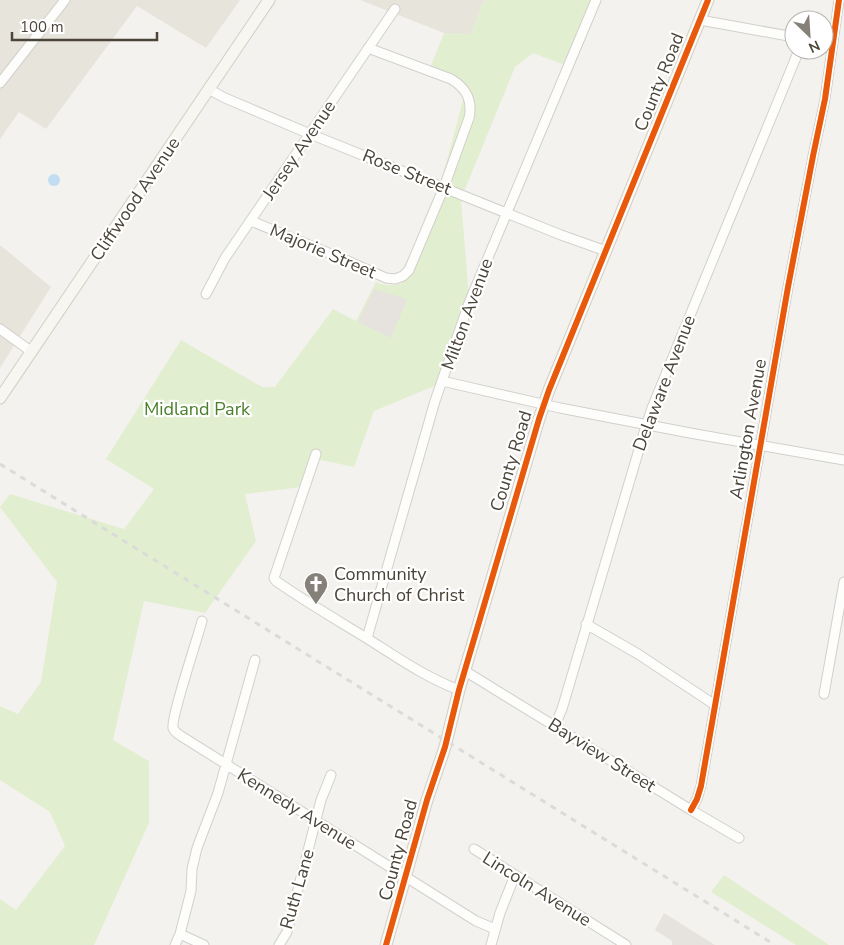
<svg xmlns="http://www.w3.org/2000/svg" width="844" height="945" font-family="'Nunito Sans',sans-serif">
<rect width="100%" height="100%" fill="#f4f2ee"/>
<path fill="#e7e4dc" d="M0 0H240L206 48 137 6 46 129 19 112 0 139Z
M360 0H487L483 2 471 34 444 33Z
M0 245 51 287 0 368Z"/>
<path fill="#e1eecf" d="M487 0H598L565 65 533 53 515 67 461 199 469 297 439 384 374 411 354 467 312 458 301 487 245 494 256 541 205 613 144 601 113 740 149 761V823L94 945H0V899L16 910 65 846 50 812 0 780V706L18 714 41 682 57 582 0 507 10 494 124 529 154 489 106 459 181 340 262 387H275L333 309 356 321 376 282C386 286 393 286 403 283L399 279C433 224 448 156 465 93L428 73 444 33 471 34 483 2Z
M724 875 829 945H796L711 892Z"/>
<path fill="#e6e3df" d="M374 289 407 299 391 338 358 322Z
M664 913 715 945H672V941L655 930Z"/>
<path fill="#c0ddf1" d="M48 180a6 6 0 1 1 12 0a6 6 0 1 1-12 0Z"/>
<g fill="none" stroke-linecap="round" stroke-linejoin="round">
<g stroke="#d2d0cb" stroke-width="11">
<path id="street" d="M700 20 794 37
M0 83 65 0
M210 90 225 98 310 134 561 235 606 251
M251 221 348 261 386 278 395 279 403 276 409 270 444 187 469 118C473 100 466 88 451 79L368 48
M206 294 225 258 395 9
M0 329 32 352
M442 381 560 408 690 433 844 460
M316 454 274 578 276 581C306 602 337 620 368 639 398 658 425 677 459 690
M202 621C198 637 171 717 173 728 174 731 178 734 181 736L476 921 495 929
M586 624 638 654 715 705
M367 638 435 401 469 303 596 0
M465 671 691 810 739 838
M824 694 844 582
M555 725 562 709 643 436 652 408 799 50
M691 810 697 799 701 786 788 287 813 156 825 99 839 0
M474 849 626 945
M180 934 204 945
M175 945 180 934 191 891 192 869 197 848 218 793 255 660
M279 945 287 932 321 800 331 775
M491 945 500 913 515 875"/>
</g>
<g stroke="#d3cfc5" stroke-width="13">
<path id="secondary" d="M0 398 269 0
M386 945 427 800 445 747 459 690 539 419 549 390 708 0"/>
</g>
<use href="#street" stroke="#fdfdfc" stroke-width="9"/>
<use href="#secondary" stroke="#f7f6f1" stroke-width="11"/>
<path stroke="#dbdbda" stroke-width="3" stroke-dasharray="6 6" stroke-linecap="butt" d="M0 464 775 945"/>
<g stroke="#fff" stroke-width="9">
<path id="cycleway" d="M691 810 697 799 701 786 788 287 813 156 825 99 839 0
M386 945 427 800 445 747 459 690 539 419 549 390 708 0"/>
</g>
<use href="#cycleway" stroke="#e8590c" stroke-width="6"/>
</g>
<defs>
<g id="church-pin" transform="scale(1.25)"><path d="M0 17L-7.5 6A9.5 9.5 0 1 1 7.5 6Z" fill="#868178" stroke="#fff"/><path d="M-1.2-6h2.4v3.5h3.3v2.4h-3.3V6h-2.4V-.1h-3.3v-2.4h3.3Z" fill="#fff"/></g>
</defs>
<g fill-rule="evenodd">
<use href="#church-pin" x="316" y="584"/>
</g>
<g text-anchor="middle" stroke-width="4.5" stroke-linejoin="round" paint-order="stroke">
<g font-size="18" fill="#4b4439" stroke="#fff">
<text transform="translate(659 82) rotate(-68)" y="6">County Road</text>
<text transform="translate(299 150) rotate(-56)" y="6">Jersey Avenue</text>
<text transform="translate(407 172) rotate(22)" y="6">Rose Street</text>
<text transform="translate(135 199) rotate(-56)" y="6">Cliffwood Avenue</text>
<text transform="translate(323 251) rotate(23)" y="6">Majorie Street</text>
<text transform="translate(467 314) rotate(-70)" y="6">Milton Avenue</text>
<text transform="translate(664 383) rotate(-69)" y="6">Delaware Avenue</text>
<text transform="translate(748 429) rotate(-80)" y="6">Arlington Avenue</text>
<text transform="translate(511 461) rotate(-73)" y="6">County Road</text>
<text transform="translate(602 755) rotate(32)" y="6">Bayview Street</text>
<text transform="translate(297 809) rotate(32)" y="6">Kennedy Avenue</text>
<text transform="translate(398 850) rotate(-75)" y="6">County Road</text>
<text transform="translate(297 889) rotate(-74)" y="6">Ruth Lane</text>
<text transform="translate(537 889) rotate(32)" y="6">Lincoln Avenue</text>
</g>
<g font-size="18" fill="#4a7f2a" stroke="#fff">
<text x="197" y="415">Midland Park</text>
</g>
<g font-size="18" fill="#4b4439" stroke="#fff" text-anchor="start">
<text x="334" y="580">Community<tspan x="334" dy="21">Church of Christ</tspan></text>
</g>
</g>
<g transform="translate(809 35) rotate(155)"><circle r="24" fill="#ffffff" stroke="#b7b4b0"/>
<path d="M0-4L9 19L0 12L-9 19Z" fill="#868178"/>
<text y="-8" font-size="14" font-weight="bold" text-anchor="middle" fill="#4b4439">N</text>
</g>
<path d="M12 32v8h145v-8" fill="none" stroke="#4b4439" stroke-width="2.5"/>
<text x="20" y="32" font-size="15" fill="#4b4439" stroke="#ffffff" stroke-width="4" paint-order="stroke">100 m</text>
</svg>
